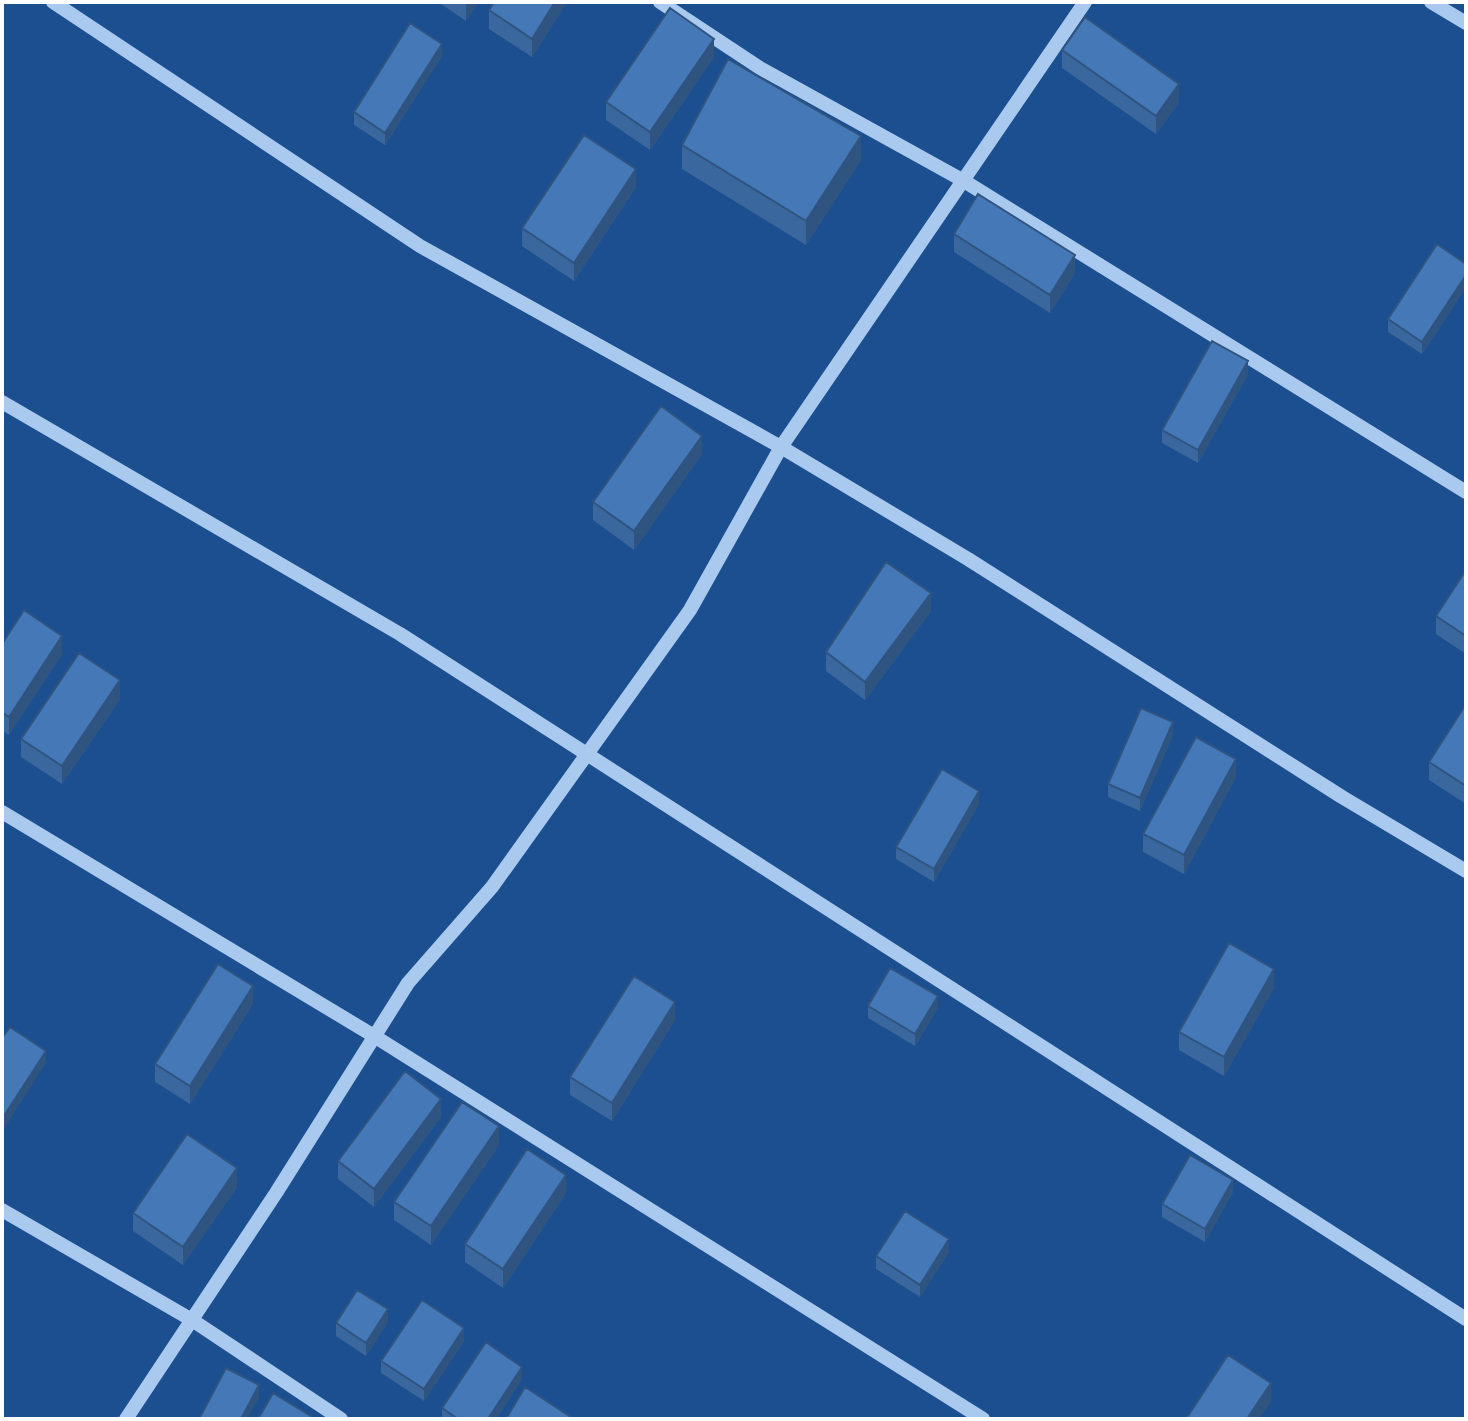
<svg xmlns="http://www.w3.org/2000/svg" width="1468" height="1421" font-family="Ubuntu,sans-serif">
<rect width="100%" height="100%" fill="#1b4f8f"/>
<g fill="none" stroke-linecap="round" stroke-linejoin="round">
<path stroke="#a9c9ee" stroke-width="14" d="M53 2 420 246 781 447 968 559 1342 797 1466 871
M660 2 760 68 964 181 1466 492
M1431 2 1466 23
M2 402 400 634 1466 1319
M2 812 374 1036 983 1419
M2 1210 192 1320 341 1419
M126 1419 276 1193 408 983 492 887 690 610 781 447 1085 2"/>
</g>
<path fill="#3a679d" d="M438 2H479L466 21Z
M567 2 532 57 489 29V10Z
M1062 50 1179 102 1156 134 1062 68Z
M442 56 385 145 354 125V112Z
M714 57 650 150 606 120V102Z
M682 145 861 160 806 245 682 169Z
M636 187 574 281 522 246V228Z
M954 234 1075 273 1050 313 954 252Z
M1466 264V287L1422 354 1388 332V319Z
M1248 374 1198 463 1162 443V430Z
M702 454 634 550 593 520V502Z
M1466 570V654L1436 634V616Z
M931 611 865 700 826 671V652Z
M2 644 62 654 9 735 2 731Z
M120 699 62 784 21 757V739Z
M1466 704V804L1429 780V762Z
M1173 735 1140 811 1108 797V784Z
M1236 777 1184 874 1143 852V834Z
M979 804 934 882 896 859V847Z
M1274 988 1224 1076 1179 1050V1032Z
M253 1004 190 1104 155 1082V1064Z
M868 1006 938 1008 915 1046 868 1018Z
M675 1020 612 1121 570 1095V1077Z
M441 1117 374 1207 338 1179V1161Z
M499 1145 431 1245 394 1220V1202Z
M237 1187 183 1265 133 1231V1213Z
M1233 1192 1205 1242 1162 1217V1204Z
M566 1193 503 1288 465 1262V1244Z
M949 1252 920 1297 876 1269V1256Z
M388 1322 366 1356 336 1336V1323Z
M464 1341 424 1401 381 1373V1361Z
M522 1379 496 1419H442V1408Z"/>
<path fill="#305480" d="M467 2H479L466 21V3Z
M555 2H567L532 57V39Z
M714 39V57L650 150V132Z
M442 44V56L385 145V133Z
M1179 84V102L1156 134V116Z
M861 136V160L806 245V221Z
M636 169V187L574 281V263Z
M1075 255V273L1050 313V295Z
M1466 275V287L1422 354V342Z
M1248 361V374L1198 463V450Z
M702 436V454L634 550V531Z
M931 593V611L865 700V682Z
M62 636V654L9 735V717Z
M120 680V699L62 784V766Z
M1173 722V735L1140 811V798Z
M1236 759V777L1184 874V855Z
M979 791V804L934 882V869Z
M1274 969V988L1224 1076V1057Z
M253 986V1004L190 1104V1086Z
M938 996V1008L915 1046V1034Z
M675 1002V1020L612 1121V1103Z
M46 1051V1063L2 1132V1119Z
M441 1099V1117L374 1207V1189Z
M499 1126V1145L431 1245V1226Z
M237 1168V1187L183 1265V1247Z
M566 1175V1193L503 1288V1269Z
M1233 1180V1192L1205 1242V1229Z
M949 1239V1252L920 1297V1285Z
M388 1309V1322L366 1356V1343Z
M464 1328V1341L424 1401V1389Z
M522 1367V1379L496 1419H488Z
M1271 1383V1402L1259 1419H1247Z
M259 1385V1398L247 1419H241Z"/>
<path fill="#4478b7" stroke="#305480" stroke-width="2" d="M494 2H555L532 39 489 10Z
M670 8 714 39 650 132 606 102Z
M1085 17 1179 84 1156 116 1062 50Z
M410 23 442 44 385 133 354 112Z
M728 59 861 136 806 221 682 145Z
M584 135 636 169 574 263 522 228Z
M978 194 1075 255 1050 295 954 234Z
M1437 244 1466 264V275L1422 342 1388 319Z
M1212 341 1248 361 1198 450 1162 430Z
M661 406 702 436 634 531 593 502Z
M886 562 931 593 865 682 826 652Z
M1466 570V636L1436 616Z
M24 610 62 636 9 717 2 712V644Z
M79 653 120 680 62 766 21 739Z
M1466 704V786L1429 762Z
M1141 708 1173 722 1140 798 1108 784Z
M1196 737 1236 759 1184 855 1143 834Z
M942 769 979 791 934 869 896 847Z
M1229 943 1274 969 1224 1057 1179 1032Z
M218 964 253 986 190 1086 155 1064Z
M890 968 938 996 915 1034 868 1006Z
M634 976 675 1002 612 1103 570 1077Z
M10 1027 46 1051 2 1119V1038Z
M405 1071 441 1099 374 1189 338 1161Z
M462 1102 499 1126 431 1226 394 1202Z
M187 1134 237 1168 183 1247 133 1213Z
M527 1149 566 1175 503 1269 465 1244Z
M1190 1155 1233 1180 1205 1229 1162 1204Z
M905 1211 949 1239 920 1285 876 1256Z
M357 1290 388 1309 366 1343 336 1323Z
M422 1300 464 1328 424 1389 381 1361Z
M486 1342 522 1367 488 1419H458L442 1408Z
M1228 1355 1271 1383 1247 1419H1186Z
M226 1368 259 1385 241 1419H199Z
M525 1387 574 1419H506Z
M273 1393 314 1418 313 1419H258Z"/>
<rect width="1468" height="1421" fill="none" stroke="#ffffff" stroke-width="8"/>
</svg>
